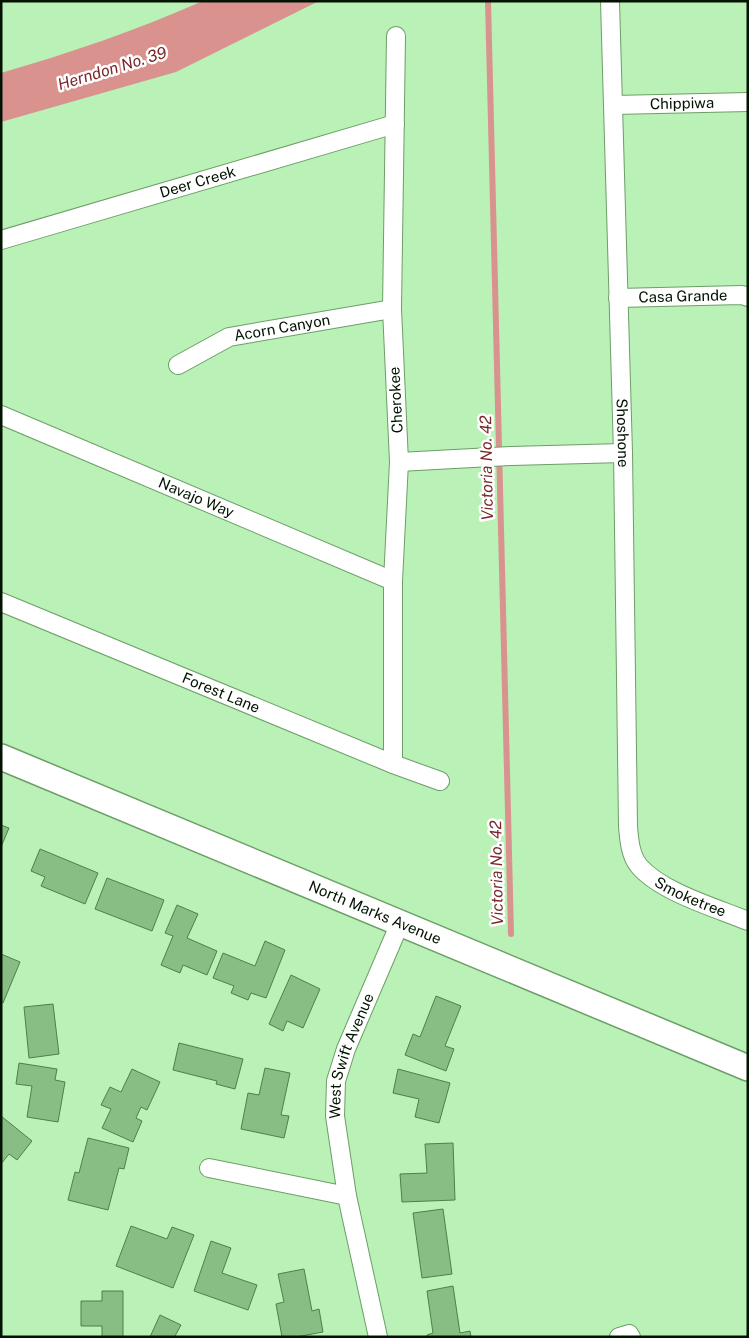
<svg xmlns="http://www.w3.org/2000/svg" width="749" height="1338" font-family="'Public Sans',sans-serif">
<rect width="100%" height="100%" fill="#baf1b6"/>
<path fill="#d9928e" d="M203 1H319L176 72 1 122V73C70 53 137 30 203 1Z"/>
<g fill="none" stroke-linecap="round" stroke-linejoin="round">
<path stroke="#d9928e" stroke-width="6" d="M488 1 511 934"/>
</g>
<path fill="#88bd84" stroke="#4d804a" d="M1 825 9 828 1 847Z
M40 849 98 873 85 904 41 886 45 877 31 871Z
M107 878 164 900 152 931 95 909Z
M177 905 198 914 187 938 217 951 207 975 183 965 180 973 161 965 173 936 165 933Z
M265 941 285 950 266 998 251 993 248 1000 231 993 234 986 213 978 223 953 255 966Z
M1 954 20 962 3 1003 1 1002Z
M291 975 320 989 303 1028 287 1021 283 1031 269 1024Z
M436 996 461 1006 445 1046 454 1049 446 1071 405 1055 413 1034 420 1037Z
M53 1004 59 1054 29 1058 24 1007Z
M179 1043 243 1059 235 1089 216 1084 217 1081 173 1070Z
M19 1063 57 1069 55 1080 65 1082 58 1122 27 1117 32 1086 16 1084Z
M265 1068 290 1073 281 1115 289 1116 284 1138 241 1129 248 1093 259 1095Z
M132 1069 160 1082 147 1110 141 1107 136 1118 142 1121 133 1142 102 1128 111 1109 101 1105 110 1087 121 1092Z
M398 1069 450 1083 439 1123 415 1117 419 1099 393 1093Z
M1 1116 32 1141 17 1160 9 1154 1 1164Z
M88 1138 129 1148 124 1169 119 1168 108 1210 68 1200 75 1172 79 1173Z
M453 1143 455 1200 402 1202 400 1174 427 1173 425 1144Z
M443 1209 452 1274 422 1278 413 1213Z
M131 1226 167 1239 172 1227 194 1235 173 1288 116 1266Z
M211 1241 231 1248 222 1273 257 1285 248 1310 194 1291Z
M304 1269 312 1311 319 1309 323 1332 296 1337H282L276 1304 284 1302 278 1274Z
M453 1286 460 1333 470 1331 471 1337H427V1335L433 1333 427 1291Z
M102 1291H123V1337H102V1326H81V1301H102Z
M160 1315 181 1325 175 1336 178 1337H150Z"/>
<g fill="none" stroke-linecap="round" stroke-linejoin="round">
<g stroke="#6b9f67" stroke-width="20">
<g id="street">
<path id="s1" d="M610 1 623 453 628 826C629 839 630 855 639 866 661 892 716 908 748 921"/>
<path id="s2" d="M614 105 748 102"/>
<path id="s3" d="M1 240 395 124"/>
<path id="s4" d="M618 298 742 295 748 297"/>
<path id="s5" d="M178 365 229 337 392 309"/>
<path id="s6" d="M1 415 393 581"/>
<path d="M399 462 511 456 623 453"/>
<path id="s7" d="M1 602 393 764 440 781"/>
<path d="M393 764V581L399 462 392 309 396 36"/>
<path d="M209 1168 347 1196"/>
<path id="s8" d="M378 1337 347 1196 335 1116 336 1081 346 1049 400 923"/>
<path d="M619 1337 629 1334 631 1337"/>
</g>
</g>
<g stroke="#6b9f67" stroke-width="28">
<g id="secondary">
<path id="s9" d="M1 757 748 1068"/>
</g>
</g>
<use href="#street" stroke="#fff" stroke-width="18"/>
<use href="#secondary" stroke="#fff" stroke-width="25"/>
</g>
<g text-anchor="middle" stroke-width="5" stroke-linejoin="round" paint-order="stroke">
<g font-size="15" fill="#021301" stroke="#fff">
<text dy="5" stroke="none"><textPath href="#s2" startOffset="68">Chippiwa</textPath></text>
<text dy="5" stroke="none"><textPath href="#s3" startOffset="205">Deer Creek</textPath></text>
<text dy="5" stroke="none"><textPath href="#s4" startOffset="65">Casa Grande</textPath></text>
<text dy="5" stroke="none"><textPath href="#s5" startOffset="112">Acorn Canyon</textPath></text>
<text transform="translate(396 400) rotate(-93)" y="5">Cherokee</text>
<text dy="5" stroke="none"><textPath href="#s1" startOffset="432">Shoshone</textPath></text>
<text dy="5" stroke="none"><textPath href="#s6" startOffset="212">Navajo Way</textPath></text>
<text dy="5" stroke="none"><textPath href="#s7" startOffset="238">Forest Lane</textPath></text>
<text dy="5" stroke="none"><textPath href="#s1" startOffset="928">Smoketree</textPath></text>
<text dy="5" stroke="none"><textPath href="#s9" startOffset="405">North Marks Avenue</textPath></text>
<text dy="5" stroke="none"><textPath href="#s8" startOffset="288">West Swift Avenue</textPath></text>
</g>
<g font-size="16" font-style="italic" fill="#7b2628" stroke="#fff">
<text transform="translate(112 68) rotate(-17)" y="6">Herndon No. 39</text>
<text transform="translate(486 468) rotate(-91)" y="6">Victoria No. 42</text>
<text transform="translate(496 873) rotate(-91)" y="6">Victoria No. 42</text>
</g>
</g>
<rect width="749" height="1338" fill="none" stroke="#021301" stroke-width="5"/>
</svg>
